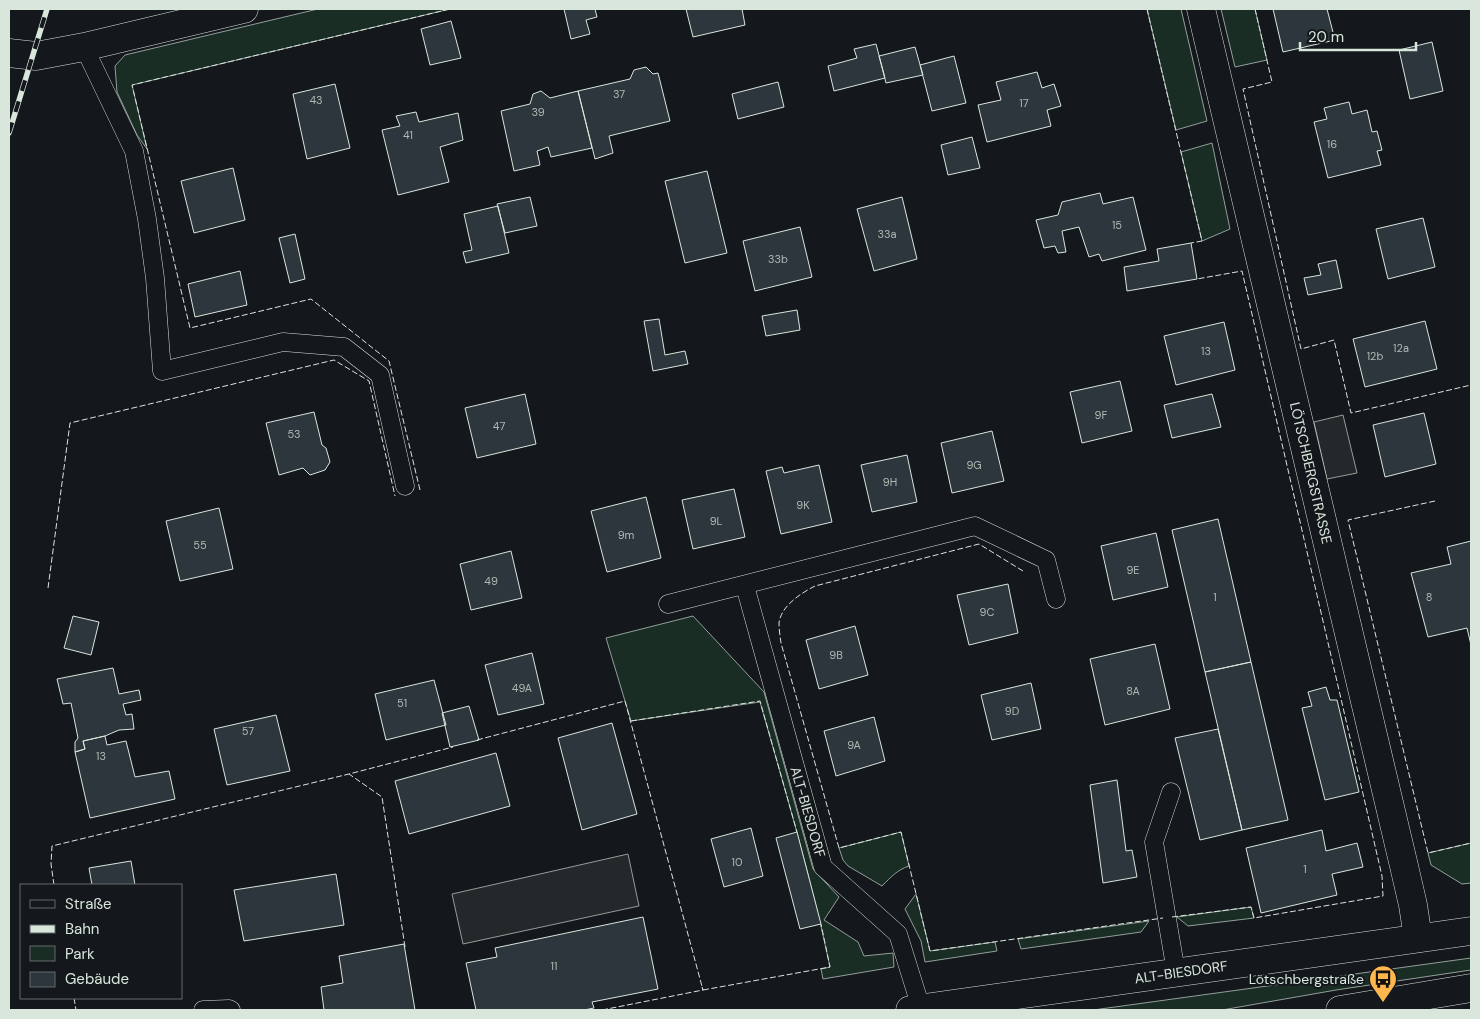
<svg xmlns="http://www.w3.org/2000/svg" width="1480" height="1019" font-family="'DM Sans',sans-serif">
<rect width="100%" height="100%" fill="#14181c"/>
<path fill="#1a2d24" stroke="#939e99" d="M318 9H450L132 85 147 149 137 135 117 92 115 66 125 55Z
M1147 9H1181L1207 121 1176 130Z
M1221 9H1255L1267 60 1235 67Z
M1212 143 1230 229 1202 241 1181 152Z
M693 616 764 692 813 869 839 897 824 920 858 942 864 956 893 953 894 967 823 979 821 969 830 967C811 877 785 790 760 702L631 721 606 638Z
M901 832 909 866C897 870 891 877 882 886L848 866 843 860 839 848Z
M1471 843V883L1462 884 1431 865 1428 853Z
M916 894 930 951 995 942 997 951 925 962 921 941 905 909Z
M1251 907 1254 918 1188 926 1177 917Z
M1149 921 1141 932 1021 949 1018 939Z
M1471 958V970L1336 990 1222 1010H1093Z"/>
<path fill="#24282b" stroke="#939e99" d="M1343 415 1357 473 1327 479 1314 422Z
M628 854 639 906 463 944 452 894Z"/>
<path fill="#2c363c" stroke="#d8e6dc" d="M564 9H595L597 17 586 20 590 34 571 39Z
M686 9H742L745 25 693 37Z
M1273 9H1327L1335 40 1283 52Z
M451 21 461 58 430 65 421 29Z
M1432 42 1443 91 1410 99 1399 50Z
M876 44 885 78 834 91 828 66 857 58 854 49Z
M915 47 923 75 886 83 879 56Z
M954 56 966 103 932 111 920 65Z
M646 67 653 74 658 73 670 121 609 136 613 153 595 159 578 91 630 79 634 70Z
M1037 72 1042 88 1054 84 1061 106 1047 110 1051 126 987 142 978 105 1001 100 996 82Z
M778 82 784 107 738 119 732 94Z
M335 84 350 148 307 159 293 94Z
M541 91 550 98 578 91 592 148 551 157 548 147 537 151 540 165 514 171 501 111 530 104 533 94Z
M1349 102 1352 114 1367 110 1372 132 1377 131 1382 150 1377 151 1381 165 1328 178 1314 122 1327 119 1324 108Z
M416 112 419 122 458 113 463 140 440 147 449 182 398 195 382 130 400 126 396 116Z
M972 137 980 168 948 175 941 145Z
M233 168 245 220 194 233 181 181Z
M707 171 727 253 685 263 665 181Z
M1100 193 1103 204 1133 197 1146 250 1102 261 1099 254 1089 257 1079 227 1062 231 1066 252 1058 253 1055 246 1044 248 1036 220 1058 215 1062 202Z
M530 197 537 226 505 233 497 204Z
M902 197 917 259 874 271 857 209Z
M498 206 509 253 466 263 463 252 472 250 464 214Z
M1423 218 1435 267 1388 279 1376 229Z
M800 227 812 277 755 291 743 241Z
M295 234 305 279 290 283 279 238Z
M1191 243 1197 279 1127 291 1124 267 1159 261 1157 249Z
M1336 260 1342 288 1308 295 1304 278 1321 275 1318 264Z
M240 271 247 305 195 317 188 284Z
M797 310 800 330 766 336 762 316Z
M659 319 665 355 685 351 688 364 653 371 644 321Z
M1425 321 1437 369 1365 387 1353 339Z
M1224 322 1235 370 1176 385 1164 336Z
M1120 381 1132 431 1082 443 1070 392Z
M525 394 536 444 477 458 465 408Z
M1212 394 1221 427 1172 438 1164 405Z
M314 412 322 445 326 448 330 462 325 470 310 475 303 468 279 475 266 423Z
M1424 413 1436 464 1385 477 1373 425Z
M992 431 1004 481 952 493 941 443Z
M907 455 917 502 872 512 861 465Z
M819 465 832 522 781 534 766 471 782 467 784 473Z
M734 489 745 537 693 549 682 500Z
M646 497 661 558 607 572 591 511Z
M219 508 233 569 180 581 166 521Z
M1218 519 1251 662 1205 672 1172 530Z
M1156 533 1168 587 1113 600 1101 546Z
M1471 541V645L1467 628 1428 637 1411 573 1451 564 1447 547Z
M511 551 522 598 471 610 460 564Z
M1008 584 1018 633 969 645 957 595Z
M73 616 99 622 91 655 64 648Z
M855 626 868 675 819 689 806 640Z
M1155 644 1170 709 1105 725 1090 659Z
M532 653 544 704 498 715 485 665Z
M1251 662 1288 820 1242 830 1205 672Z
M113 668 119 694 139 690 141 700 123 704 126 715 132 714 134 729 119 730 105 736 83 741 85 749 75 752V742L78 738 71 703 63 704 57 679Z
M434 680 446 725 386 740 375 694Z
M1031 683 1041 729 992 740 981 695Z
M1326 687 1330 700H1337L1359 792 1325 800 1302 708 1312 706 1308 692Z
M469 706 479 740 450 747 442 713Z
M276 715 290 771 227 785 214 729Z
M874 717 885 761 836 776 824 731Z
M612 723 637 814 582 830 558 738Z
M1218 729 1242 830 1200 840 1175 738Z
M105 736 107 745 126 741 135 777 169 771 175 799 90 818 75 752 85 749 83 741Z
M496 753 510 806 409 834 395 781Z
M1117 780 1126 851 1132 850 1137 877 1103 883 1090 785Z
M751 828 763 876 724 887 711 839Z
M1322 830 1326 851 1357 843 1363 867 1332 874 1337 895 1261 913 1246 848Z
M797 832 821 924 800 929 776 838Z
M131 861 135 885H92L89 868Z
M336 874 344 925 244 941 234 890Z
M643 917 658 989 592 1002 594 1008 584 1010H476L466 963 497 957 495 948Z
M404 944 415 1010H324L321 987 343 983 339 956Z"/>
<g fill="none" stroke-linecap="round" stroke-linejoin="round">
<g stroke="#d8e6dc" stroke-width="19">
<path id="service" d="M84 47 134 151 147 219 155 278 162 371 283 342 344 347 380 375 405 486
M745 586 823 867 898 934 921 1008
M668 604 975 526 1046 560 1056 599
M1171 792 1154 842 1176 972
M203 1010 229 1009 231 1010"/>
</g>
<g stroke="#d8e6dc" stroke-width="29">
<path id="minor" d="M1201 9 1404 866 1413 905 1418 938
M9 53 36 56 84 47 244 9"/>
</g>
<g stroke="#d8e6dc" stroke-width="29">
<path id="primary" d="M910 1010 1471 931
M1340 1010 1471 988"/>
</g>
<use href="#service" stroke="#14181c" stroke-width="18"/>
<use href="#minor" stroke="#14181c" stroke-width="28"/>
<use href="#primary" stroke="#14181c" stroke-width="28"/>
<g stroke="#d8e6dc" stroke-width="5.5">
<path id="rail" d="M9 133 47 9"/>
</g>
<use href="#rail" stroke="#14181c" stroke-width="4" stroke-dasharray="11" stroke-linecap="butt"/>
<path stroke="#d8e6dc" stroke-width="1" stroke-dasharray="6 2.5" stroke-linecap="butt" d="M75 9H76
M1147 9 1202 241 1191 243
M1255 9 1272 82 1243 89 1301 349 1334 340 1351 413 1471 385
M420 490 389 361 311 299 190 328 132 85 450 9
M1435 501 1348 520 1428 853 1471 843
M1023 571 979 544 815 586C801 593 781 606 779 623 779 629 780 637 781 643L839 848 901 832 930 951 1163 918
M48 588 70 423 334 360 369 381 395 496
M631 721 760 701 797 832
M477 740 625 701 703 990
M54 885 51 864 52 846 349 774
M1172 917 1251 907 1254 918 1383 896 1382 876 1242 271 1197 279
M405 947 382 797 349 774 453 747
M703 990 830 967 821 924
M74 998 76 1010
M602 1010 703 990 702 987"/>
</g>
<defs>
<g id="bus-pin" transform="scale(1.4375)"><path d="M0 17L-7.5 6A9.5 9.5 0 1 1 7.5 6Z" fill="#ffb74d" stroke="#14181c"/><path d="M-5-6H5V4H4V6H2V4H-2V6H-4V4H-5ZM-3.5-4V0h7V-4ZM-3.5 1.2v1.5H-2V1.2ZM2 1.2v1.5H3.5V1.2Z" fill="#111"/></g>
</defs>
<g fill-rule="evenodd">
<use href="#bus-pin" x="1383" y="979"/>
</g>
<g text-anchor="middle" stroke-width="4" stroke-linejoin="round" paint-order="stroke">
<g font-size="11" fill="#adbab4">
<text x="619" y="98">37</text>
<text x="316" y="104">43</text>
<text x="1024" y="107">17</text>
<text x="538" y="116">39</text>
<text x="408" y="139">41</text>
<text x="1332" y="148">16</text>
<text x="1117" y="229">15</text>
<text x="887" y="238">33a</text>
<text x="778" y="263">33b</text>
<text x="1401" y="352">12a</text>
<text x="1206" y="355">13</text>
<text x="1375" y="360">12b</text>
<text x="1101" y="419">9F</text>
<text x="499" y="430">47</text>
<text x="294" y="438">53</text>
<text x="974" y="469">9G</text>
<text x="890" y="486">9H</text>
<text x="803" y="509">9K</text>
<text x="716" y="525">9L</text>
<text x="626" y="539">9m</text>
<text x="200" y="549">55</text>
<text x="1133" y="574">9E</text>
<text x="491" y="585">49</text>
<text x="1215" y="601">1</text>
<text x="1429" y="601">8</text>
<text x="987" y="616">9C</text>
<text x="836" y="659">9B</text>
<text x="522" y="692">49A</text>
<text x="1133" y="695">8A</text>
<text x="402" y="707">51</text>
<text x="1012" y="715">9D</text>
<text x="248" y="735">57</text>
<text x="854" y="749">9A</text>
<text x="101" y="760">13</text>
<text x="737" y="866">10</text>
<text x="1305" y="873">1</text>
<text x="554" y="970">11</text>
</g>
<g font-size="14" fill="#d8e6dc" stroke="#14181c">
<text transform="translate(1311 473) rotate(77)" y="5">LÖTSCHBERGSTRASSE</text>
<text transform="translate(808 812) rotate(74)" y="5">ALT-BIESDORF</text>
<text transform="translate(1181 972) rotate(-8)" y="5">ALT-BIESDORF</text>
</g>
<g font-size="14" fill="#d8e6dc" stroke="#14181c" text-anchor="end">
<text x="1364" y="984">Lötschbergstraße</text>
</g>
</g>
<rect width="1480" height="1019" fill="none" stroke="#d8e6dc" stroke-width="20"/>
<rect x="20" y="884" width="162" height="115" fill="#14181c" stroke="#626a69"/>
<rect x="30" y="900" width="25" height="8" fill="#14181c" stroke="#626a69"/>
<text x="65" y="909" font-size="15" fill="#d8e6dc">Straße</text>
<rect x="30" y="925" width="25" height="8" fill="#d8e6dc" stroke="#626a69"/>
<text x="65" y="934" font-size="15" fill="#d8e6dc">Bahn</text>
<rect x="30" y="946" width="25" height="15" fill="#1a2d24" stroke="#626a69"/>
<text x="65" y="959" font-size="15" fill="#d8e6dc">Park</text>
<rect x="30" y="972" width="25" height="15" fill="#2c363c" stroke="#626a69"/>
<text x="65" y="984" font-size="15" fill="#d8e6dc">Gebäude</text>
<path d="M1300 42v8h116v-8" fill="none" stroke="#d8e6dc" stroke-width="2.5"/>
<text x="1308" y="42" font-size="15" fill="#d8e6dc" stroke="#14181c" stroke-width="4" paint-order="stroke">20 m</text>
</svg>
